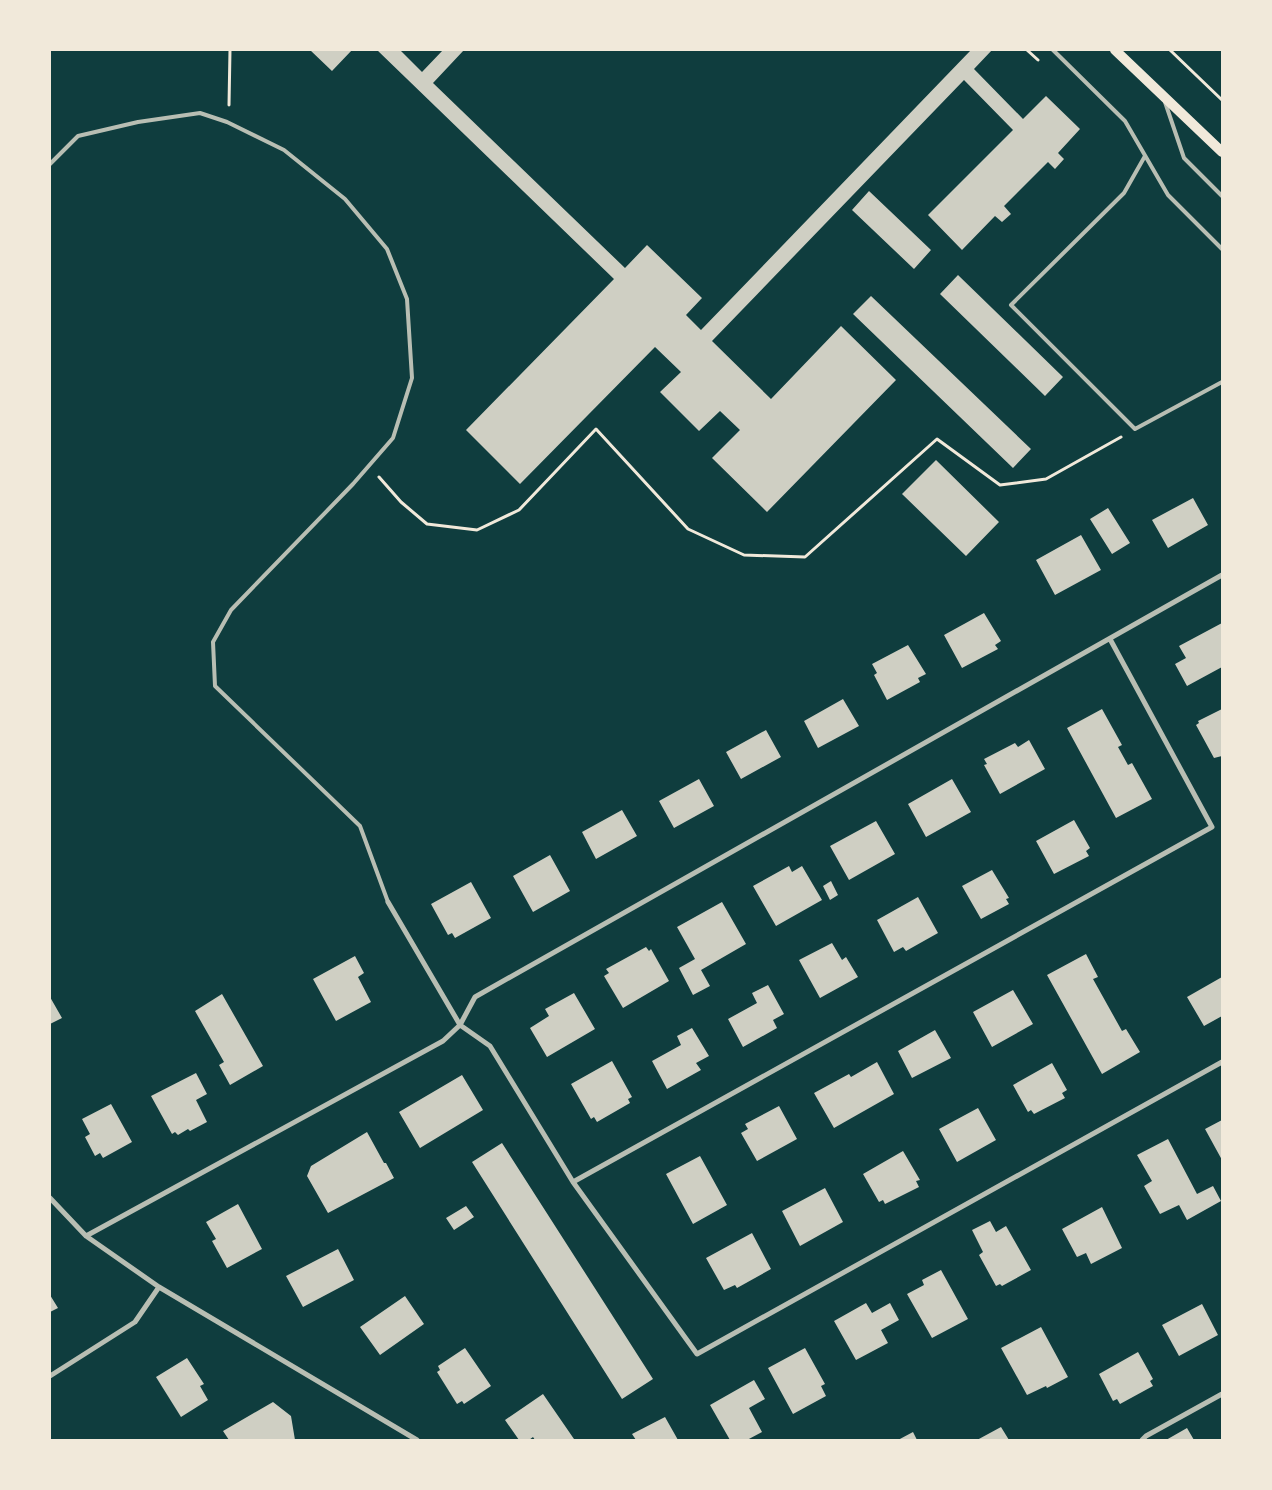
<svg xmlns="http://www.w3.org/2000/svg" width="1272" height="1490" font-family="Karla,sans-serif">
<rect width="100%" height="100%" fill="#0f3d3e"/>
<path fill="#cfcfc3" d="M310 50H352L332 71Z
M377 50H400L422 72 443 50H464L433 83 625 268 647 245 702 298 686 315 701 330 971 50H992L974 69 1023 119 1046 96 1080 129 1058 153 1064 159 1055 169 1048 162 1004 206 1011 214 1002 222 995 216 962 250 928 215 1013 130 964 80 712 341 771 399 841 326 896 380 767 512 712 458 740 430 720 411 699 431 660 392 681 372 655 347 520 484 466 430 614 279Z
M869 191 931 250 914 269 852 210Z
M958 275 1063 377 1045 396 940 294Z
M871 296 1031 449 1013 468 853 314Z
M936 460 999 522 966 556 902 494Z
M1193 498 1208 525 1168 548 1152 520Z
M1108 508 1130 543 1112 554 1090 519Z
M1081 535 1101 570 1055 595 1036 560Z
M984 613 1001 641 995 645 998 649 962 668 944 635Z
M1222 623V667L1187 686 1175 664 1186 658 1179 646Z
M908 645 926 674 918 678 920 682 887 700 874 675 877 673 872 664Z
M843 699 859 726 818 748 804 721Z
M1102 709 1122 745 1118 747 1128 765 1132 763 1152 799 1116 818 1067 728Z
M1222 709V756L1214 758 1196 725 1199 723 1198 721Z
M766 730 781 757 741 779 726 752Z
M1029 740 1045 769 1000 794 984 765 987 764 984 759 1015 743 1018 747Z
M699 779 714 806 674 828 659 801Z
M952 779 971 812 926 837 908 804Z
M622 810 637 836 596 859 582 832Z
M1074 820 1090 848 1086 851 1089 856 1054 874 1036 841Z
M876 821 895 854 849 880 830 846Z
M550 855 570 891 533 912 513 876Z
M789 866 792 872 802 866 822 900 776 926 753 886Z
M992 870 1009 898 1006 899 1009 904 981 919 962 886Z
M831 881 838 895 830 900 823 886Z
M471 882 491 918 455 938 452 933 448 935 431 904Z
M918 897 938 933 906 951 903 947 894 952 877 920Z
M722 902 746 944 701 970 710 986 693 995 679 968 695 959 677 927Z
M832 943 842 960 846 957 858 977 820 998 799 960Z
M646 947 649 951 651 949 669 981 623 1008 604 976 609 973 606 969Z
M1086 954 1098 977 1093 979 1122 1031 1126 1029 1140 1052 1102 1074 1047 975Z
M355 956 364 973 358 977 371 1002 336 1021 313 979Z
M1222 977V1016L1204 1026 1187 997Z
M768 985 784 1014 773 1020 777 1028 743 1047 728 1019 757 1003 752 993Z
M1013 990 1033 1024 992 1047 973 1012Z
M574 993 595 1029 547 1057 530 1028 549 1016 545 1009Z
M222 994 263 1066 230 1085 219 1065 224 1062 195 1011Z
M50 997 62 1018 50 1024Z
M692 1028 709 1056 696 1063 701 1070 667 1089 652 1061 681 1045 677 1036Z
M935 1030 951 1058 912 1078 898 1051Z
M612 1061 632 1097 628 1099 630 1103 597 1122 594 1117 591 1119 571 1084Z
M877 1062 894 1094 834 1128 814 1093 849 1074 851 1077Z
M1052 1063 1067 1090 1062 1093 1065 1098 1034 1114 1031 1110 1028 1112 1013 1085Z
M196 1073 207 1094 196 1100 207 1122 190 1131 188 1129 178 1135 175 1132 172 1134 151 1096Z
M462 1075 483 1110 420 1148 399 1112Z
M111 1104 132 1142 103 1158 100 1153 95 1156 85 1137 90 1134 82 1119Z
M779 1106 797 1139 757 1161 741 1133 748 1129 745 1124Z
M978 1108 996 1140 957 1162 939 1129Z
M1222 1120V1160L1205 1129Z
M367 1132 384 1163H386L394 1178 328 1213 307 1176 311 1166Z
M1168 1139 1197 1194 1213 1186 1221 1201 1187 1220 1179 1205 1160 1214 1144 1186 1152 1181 1137 1155Z
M502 1143 653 1379 622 1399 472 1162Z
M903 1151 920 1180 916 1181 919 1187 885 1204 883 1200 879 1202 863 1174Z
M700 1156 727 1205 693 1224 666 1174Z
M825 1188 843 1222 800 1246 782 1211Z
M238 1204 262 1249 227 1268 212 1241 216 1239 206 1222Z
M466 1206 474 1217 454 1230 446 1218Z
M1102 1207 1122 1248 1091 1264 1086 1253 1077 1257 1062 1229Z
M990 1221 996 1232 1006 1226 1031 1270 1002 1286 1000 1284 996 1286 979 1255 983 1252 972 1230Z
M752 1233 771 1269 737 1288 735 1285 724 1290 706 1258Z
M338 1249 354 1280 303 1307 286 1276Z
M941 1270 968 1319 932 1338 907 1294 924 1285 922 1280Z
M50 1295 58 1308 50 1312Z
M405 1296 424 1324 380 1355 360 1327Z
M866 1303 872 1313 890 1303 899 1320 881 1330 888 1343 856 1360 834 1321Z
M1202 1304 1218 1335 1179 1356 1162 1325Z
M1041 1327 1068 1377 1047 1388 1046 1386 1027 1395 1001 1348Z
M465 1348 491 1386 464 1404 462 1401 457 1404 437 1372 440 1370 438 1366Z
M805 1348 825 1384 821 1386 826 1396 793 1414 768 1368Z
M1138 1352 1153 1379 1150 1381 1153 1386 1120 1404 1117 1399 1113 1401 1099 1374Z
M187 1358 204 1384 200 1386 208 1400 181 1417 156 1377Z
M754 1380 765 1399 749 1408 762 1432 747 1440H730L710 1405Z
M543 1394 574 1439 572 1440H535L533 1437 529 1440H519L505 1420Z
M273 1402 291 1416 295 1440H229L223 1431Z
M665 1417 678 1440H636L632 1434Z
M1001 1427 1009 1440H977Z
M1187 1428 1194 1440H1166Z
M913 1432 917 1440H898Z"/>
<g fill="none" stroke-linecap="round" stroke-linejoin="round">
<path stroke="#f1e9da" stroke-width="3" d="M1027 50 1038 60
M1170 50 1222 100
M229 105 230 50
M379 477 401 502 427 524 477 530 519 510 596 429 688 529 744 555 805 557 937 439 1000 485 1046 479 1121 437"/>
<path stroke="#b8beb3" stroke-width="4" d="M1053 50 1125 121 1168 195 1222 249
M1165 102 1184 158 1222 196
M1145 156 1124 193 1011 305 1135 429 1222 382
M50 164 78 136 138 122 200 113 227 122 284 150 345 199 387 249 407 299 412 378 393 438 353 484 231 610 213 642 215 686 360 826 388 902"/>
<path stroke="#b8beb3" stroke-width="5" d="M388 902 460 1025 490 1046 573 1182 697 1354 1222 1062
M573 1182 1212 827 1110 639
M50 1198 86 1236 159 1287 417 1440
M86 1236 443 1041 460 1025 475 997 1222 575
M50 1376 135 1322 159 1287
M1142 1440 1146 1436 1222 1394"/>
<path stroke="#f1e9da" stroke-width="10" d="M1115 50 1222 152"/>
</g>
<rect width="1272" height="1490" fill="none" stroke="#f1e9da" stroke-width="102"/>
</svg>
